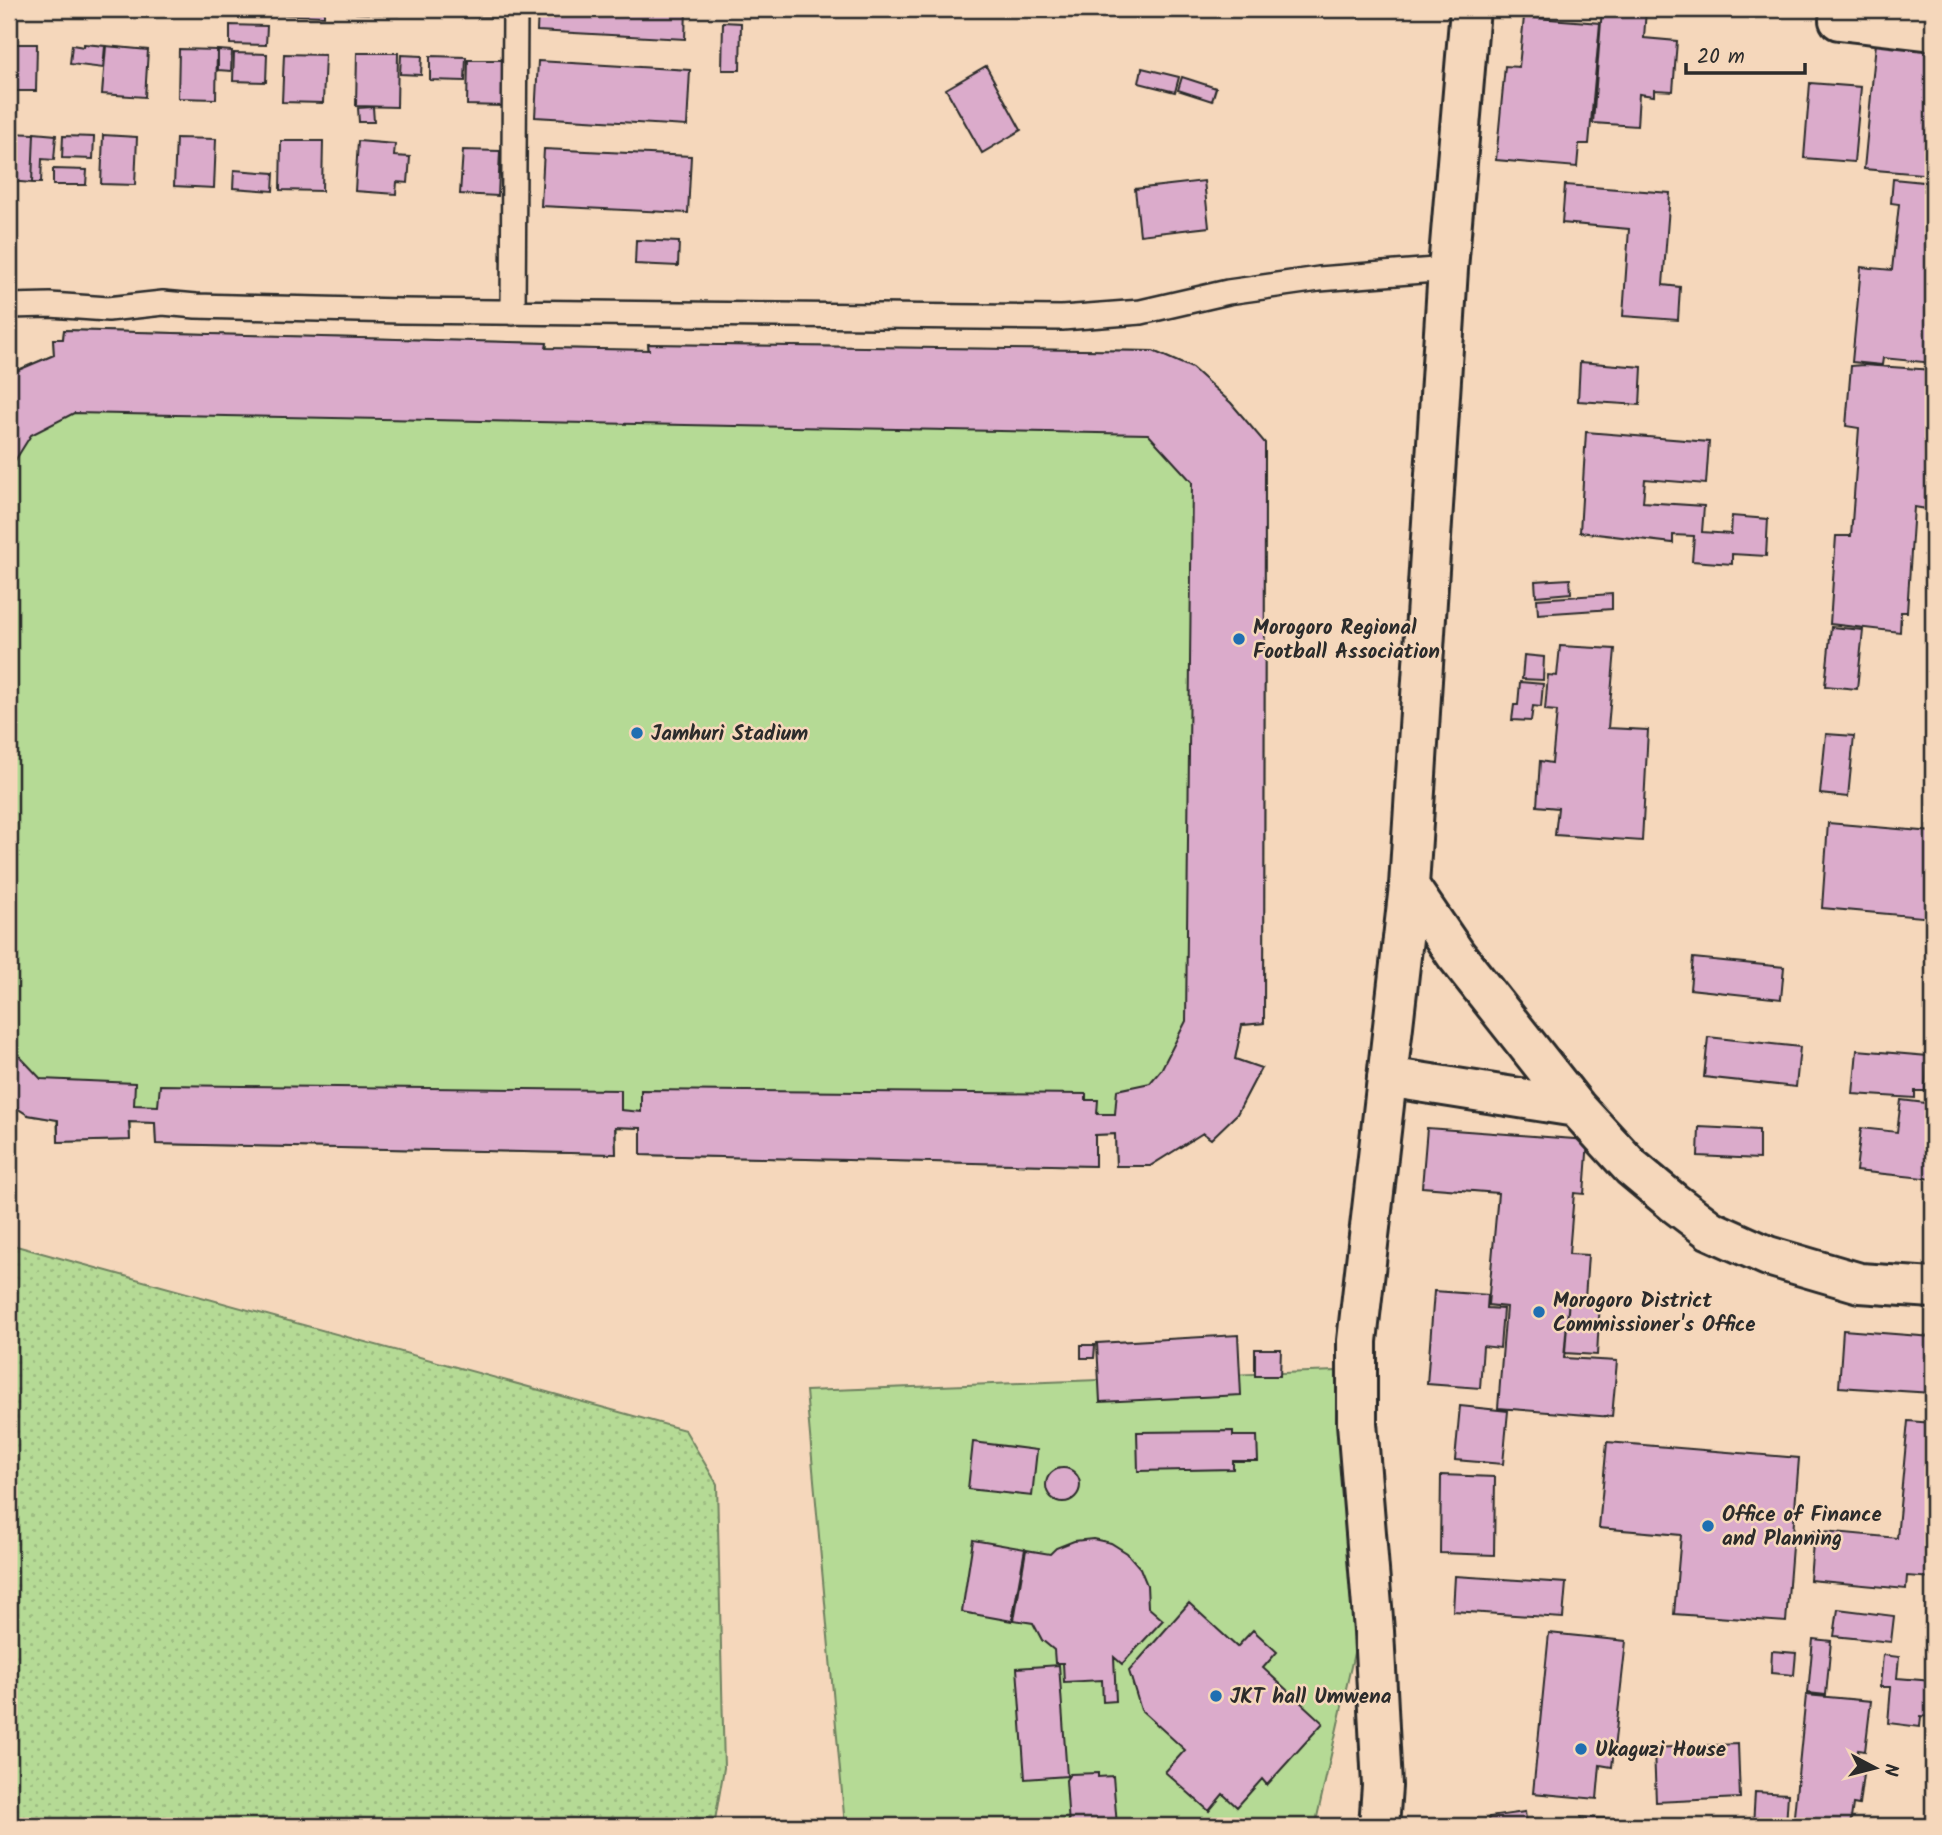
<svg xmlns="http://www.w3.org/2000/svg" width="1942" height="1835" font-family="Kalam,sans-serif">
<defs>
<pattern id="grass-dots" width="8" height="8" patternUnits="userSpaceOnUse" patternTransform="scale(1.75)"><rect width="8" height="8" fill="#b5da95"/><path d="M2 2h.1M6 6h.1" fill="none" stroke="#9cbb81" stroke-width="1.8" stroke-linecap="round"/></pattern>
</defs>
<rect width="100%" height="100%" fill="#f5d7bb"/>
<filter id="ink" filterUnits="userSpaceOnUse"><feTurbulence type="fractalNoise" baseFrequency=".0143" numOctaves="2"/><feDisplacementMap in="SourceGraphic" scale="14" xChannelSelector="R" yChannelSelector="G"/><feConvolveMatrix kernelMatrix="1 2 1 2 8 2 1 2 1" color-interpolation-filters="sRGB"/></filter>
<g filter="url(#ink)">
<path fill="url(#grass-dots)" stroke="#708260" stroke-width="2" d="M9 1244 685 1430 717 1484 724 1768 714 1826H9Z"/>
<path fill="#b5da95" stroke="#708260" stroke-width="2" d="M64 330 547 343V348L648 350V344L1153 351 1192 368 1231 403 1265 443 1264 1023 1242 1025 1235 1059 1261 1068 1237 1114 1211 1139 1202 1133 1150 1166H1116L1115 1134 1095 1135V1166L641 1155V1128L616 1127V1154L156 1144 155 1123 130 1122V1140L58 1142 57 1120 28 1115 9 1103V374L54 355 53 339H63Z
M1336 1371 1350 1397 1381 1533 1315 1826H845L806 1391Z"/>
<path fill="#dbabcb" stroke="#2b2b2b" stroke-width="2" d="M270 9H324V16L270 14Z
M356 9H398V15L356 13Z
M470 9H504L503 17 469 16Z
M538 9H686L685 39 537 31Z
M1602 9H1646L1644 38 1677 41 1673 91 1654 90V96L1639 94 1637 126 1593 123Z
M1524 17 1600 23 1589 144H1579L1577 167 1496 160 1505 66 1519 67Z
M723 22 741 23 740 70H722Z
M230 25 267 26 266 45 230 44Z
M1876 43H1933V73L1927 134H1933V175L1864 169Z
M9 44H37L36 91H9Z
M84 44 105 46 103 68 70 64 72 45 84 47Z
M106 46 148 50 145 97 102 94Z
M179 49 217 50 216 99 178 98Z
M218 50 232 51 231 71 218 70Z
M234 53 267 54 266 82 233 81Z
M357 53H398L397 107 356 106Z
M284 54 325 55 323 103 282 102Z
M401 55 422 56 421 75 400 74Z
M430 56 466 57 465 81 430 80Z
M468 60H504L503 106 467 105Z
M538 61 690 70 687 126 535 117Z
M986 66 1021 130 982 153 946 89Z
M1142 68 1179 77 1175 92 1139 83Z
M1182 77 1216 88 1212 101 1178 90Z
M1810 83 1861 87 1854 162 1804 158Z
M373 107 374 122H359L358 108Z
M9 133 34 134 32 183 9 181Z
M34 133 56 135 54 160 42 159 41 183H32Z
M103 135 137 137 135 185 101 184Z
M63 136 94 137 93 159 62 158Z
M176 138 216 139 214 188 174 186Z
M281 141H323L322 191 280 190Z
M358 141 395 144 394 156 410 157 408 183 397 182 396 194 355 191Z
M544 149 691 156 688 213 541 206Z
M463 150 500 151 498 196 460 194Z
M53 169 87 170 86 185H53Z
M234 170 274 173 273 191 233 188Z
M1893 179 1933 183V363L1883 358 1882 365 1852 362 1861 267 1892 270 1899 204 1891 203Z
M1204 181 1209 227 1140 235 1135 189Z
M1565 185 1670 193 1663 285 1680 287 1678 320 1623 316 1629 229 1562 223Z
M636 240 679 242 678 266 635 264Z
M64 330 547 343 546 348 649 350 648 344 1153 351 1192 368 1231 403 1265 443 1264 1023 1242 1025 1235 1059 1261 1068 1237 1114 1211 1139 1203 1133 1150 1166H1116L1115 1134 1095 1135V1166L641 1155V1128L615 1127 616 1154 156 1144 155 1123 129 1122 130 1140 58 1142V1120L28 1115 9 1103V1045L41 1079 135 1083 134 1105 158 1106 160 1085 621 1090V1110L641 1112V1090L1086 1094V1100H1098L1097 1114H1115L1117 1090 1150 1083 1161 1070 1186 1021 1192 482 1148 434 74 413 31 435 11 467 9 512V374L54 355 53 339H63Z
M1580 362 1642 367 1640 405 1578 401Z
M1863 365 1933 370V477L1927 509 1914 507 1907 612H1901L1900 632 1830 624 1836 536H1851L1859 428 1846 426 1851 366Z
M1586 432 1709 442 1706 484 1645 479 1643 502 1704 506 1702 532 1731 534 1732 516 1768 519 1766 556 1732 554V564L1692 561 1694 536 1673 535V543L1580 532Z
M1570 579 1571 593 1536 596 1535 581Z
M1612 594V609L1538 614 1537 599Z
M1831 627 1863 630 1857 689 1825 686Z
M1560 646 1615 649 1608 728 1648 730 1642 841 1555 835 1558 808 1537 806 1540 761 1552 763 1557 711 1545 710 1548 675 1557 676Z
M1524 655 1544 657 1543 680 1522 679Z
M1520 682 1543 684 1541 707 1533 706 1531 721 1512 720 1514 705H1518Z
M1826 734 1854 736 1848 797 1820 794Z
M1828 823 1933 832V918L1822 908Z
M1693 958 1784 967 1781 999 1690 989Z
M1708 1037 1800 1047 1796 1087 1704 1077Z
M1857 1050 1928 1056 1925 1091H1915V1098L1853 1094Z
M1901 1100 1933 1104V1179L1856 1171 1861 1128 1897 1132Z
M1699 1127 1759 1130V1159L1698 1156Z
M1427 1128 1588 1140 1584 1194 1574 1193 1569 1254 1588 1255 1585 1299 1569 1297 1564 1358 1617 1361 1612 1417 1498 1408 1506 1307 1488 1305 1498 1193 1422 1187Z
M1434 1291 1488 1295 1487 1308 1503 1309 1500 1348 1483 1346 1480 1388 1427 1384Z
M1569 1298 1600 1300 1597 1355 1565 1353Z
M1843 1330 1933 1337V1401H1931L1932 1393 1839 1387Z
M1238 1335 1241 1395 1100 1402 1097 1343Z
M1081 1345H1095L1094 1358H1081Z
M1255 1349H1281L1280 1376H1255Z
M1460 1406 1508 1411 1503 1464 1455 1460Z
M1908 1421 1933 1423V1578L1907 1576 1906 1589 1810 1580 1814 1530 1897 1538Z
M1233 1431V1436H1257L1258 1461H1233V1469L1138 1471 1137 1432Z
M973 1442 1037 1450 1032 1496 968 1489Z
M1607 1442 1799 1458 1786 1622 1674 1614 1681 1535 1599 1528Z
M1046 1485a17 17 0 1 1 34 0a17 17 0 1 1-34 0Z
M1441 1475 1495 1477 1494 1555 1440 1553Z
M1093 1539 1111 1543 1127 1553 1140 1568 1147 1585 1148 1607 1163 1620 1122 1664 1114 1657 1116 1701 1103 1702 1102 1680 1064 1682 1063 1663H1055L1054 1650 1042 1640 1033 1623 1014 1620 1026 1550 1050 1554 1056 1548 1074 1541Z
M973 1540 1025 1549 1012 1621 962 1612Z
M1455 1576 1566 1583 1563 1618 1453 1611Z
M1189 1603 1237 1647 1253 1630 1277 1652 1263 1668 1323 1723 1267 1785 1262 1779 1237 1807 1223 1794 1209 1811 1165 1772 1185 1750 1141 1710 1129 1671Z
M1838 1609 1894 1616 1891 1642 1834 1636Z
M1549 1633 1626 1641 1612 1767 1600 1765 1597 1799 1533 1793Z
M1813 1639 1831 1641 1826 1695 1808 1693Z
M1772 1651 1796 1653 1794 1675 1771 1673Z
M1883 1655 1899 1657 1897 1678 1933 1681V1717L1921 1716 1920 1727 1888 1723 1891 1687H1880Z
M1059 1665 1067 1776 1025 1779 1017 1668Z
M1806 1695 1871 1701 1865 1751 1858 1750 1856 1766 1864 1767 1859 1805 1853 1804 1850 1826H1793Z
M1738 1744 1740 1798 1656 1802 1654 1748Z
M1098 1773V1777L1113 1776 1117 1826H1069L1066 1780 1070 1774Z
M1755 1792 1788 1794 1786 1826H1732H1753Z
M1525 1812 1527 1826H1490L1489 1817Z
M1581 1817 1613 1819V1826H1581Z"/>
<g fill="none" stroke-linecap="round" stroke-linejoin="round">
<g stroke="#2b2b2b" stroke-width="28">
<path id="lane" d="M9 306 50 305 108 309 163 303 196 306 401 311 1062 318 1141 312 1228 292 1319 279 1448 269
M513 313 515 9"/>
</g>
<g stroke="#2b2b2b" stroke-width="44">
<path id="street" d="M1839 20 1933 31
M1409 886 1456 955 1576 1107 1631 1167 1673 1202 1710 1230 1768 1256 1860 1283 1933 1288
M1387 1077 1576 1107
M1379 1826 1382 1786 1374 1631 1357 1423V1341L1409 886 1448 269 1470 9"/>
</g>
<use href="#lane" stroke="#f5d7bb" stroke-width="23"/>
<use href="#street" stroke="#f5d7bb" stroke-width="38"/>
</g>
</g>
<g fill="#1f6fb2" stroke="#f5d7bb" stroke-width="2.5">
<circle cx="1239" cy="639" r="7"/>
<circle cx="637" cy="733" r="7"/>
<circle cx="1539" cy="1312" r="7"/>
<circle cx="1708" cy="1526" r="7"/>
<circle cx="1216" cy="1696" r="7"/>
<circle cx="1581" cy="1749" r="7"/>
</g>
<g text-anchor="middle" stroke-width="5" stroke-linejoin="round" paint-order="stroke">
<g font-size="21" font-weight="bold" fill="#2b2b2b" stroke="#f5d7bb" text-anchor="start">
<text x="1253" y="634">Morogoro Regional<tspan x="1253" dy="24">Football Association</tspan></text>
<text x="651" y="740">Jamhuri Stadium</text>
<text x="1553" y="1307">Morogoro District<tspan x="1553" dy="24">Commissioner's Office</tspan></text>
<text x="1722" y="1521">Office of Finance<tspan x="1722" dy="24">and Planning</tspan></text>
<text x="1230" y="1703">JKT hall Umwena</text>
<text x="1595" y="1756">Ukaguzi House</text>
</g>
</g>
<rect width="1942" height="1835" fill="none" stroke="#f5d7bb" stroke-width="35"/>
<rect x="18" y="18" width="1907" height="1800" fill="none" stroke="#2b2b2b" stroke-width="2.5" filter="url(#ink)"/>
<g transform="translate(1875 1768) rotate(97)" stroke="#f5d7bb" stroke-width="5" paint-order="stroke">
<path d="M0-5L12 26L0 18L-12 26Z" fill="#2b2b2b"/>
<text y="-10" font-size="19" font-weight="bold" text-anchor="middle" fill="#2b2b2b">N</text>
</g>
<path d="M1686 63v10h119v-10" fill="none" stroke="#2b2b2b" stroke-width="3.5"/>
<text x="1697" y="63" font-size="21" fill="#2b2b2b" stroke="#f5d7bb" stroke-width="5" paint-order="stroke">20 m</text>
</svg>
